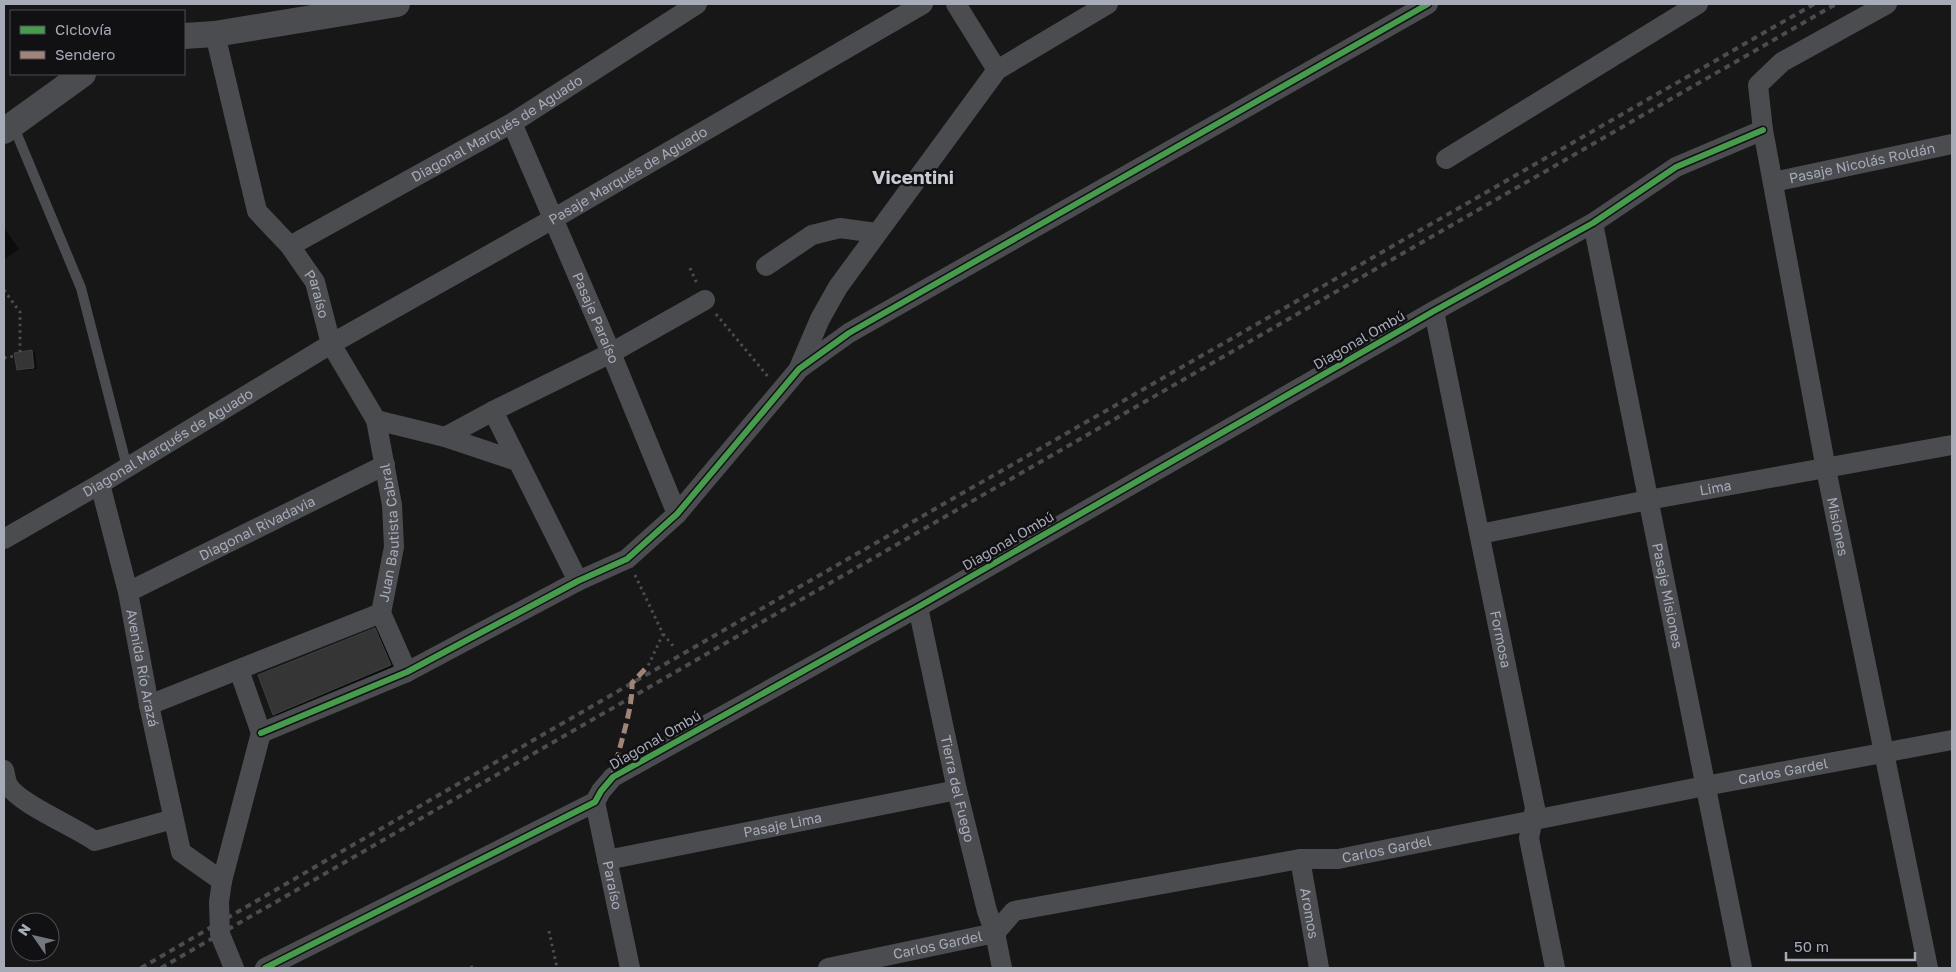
<svg xmlns="http://www.w3.org/2000/svg" width="1956" height="972" font-family="'Golos Text',sans-serif">
<rect width="100%" height="100%" fill="#171717"/>
<path fill="#0007" d="M4 228 19 249 4 260Z
M32 352 35 353 37 369 21 371 18 369Z
M375 630 389 638 405 674 288 723 274 714Z"/>
<path fill="#353536" stroke="#3f4043" d="M32 350 34 368 17 370 14 353Z
M375 628 391 665 273 715 258 675Z"/>
<g fill="none" stroke-linecap="round" stroke-linejoin="round">
<path stroke="#4d4d51" stroke-width="3" stroke-dasharray="2.5 4" stroke-linecap="butt" d="M690 268 698 286
M4 290 20 312V352
M716 314 770 379
M4 358 15 356
M635 575 663 634 648 666
M663 634 674 647
M549 931 557 968
M471 966 472 968"/>
<path stroke="#4a4c50" stroke-width="10" d="M13 125 81 288 127 467"/>
<g stroke="#4a4c50" stroke-width="20">
<path d="M956 4 997 70"/>
<path id="s1" d="M1887 4 1782 62 1758 85 1763 130 1826 469 1928 968"/>
<path id="s2" d="M215 34 257 211 290 246 315 282 331 344 376 420 445 437 517 461"/>
<path id="s3" d="M512 123 611 353 677 514"/>
<path d="M1446 159 1698 4"/>
<path id="s4" d="M1773 182 1952 144"/>
<path id="s5" d="M1593 223 1742 968"/>
<path id="s6" d="M290 246 512 123 697 4"/>
<path d="M766 266 812 235 840 228 876 233"/>
<path id="s7" d="M1434 311 1535 808 1529 838 1555 968"/>
<path d="M799 368 820 319 838 287 997 70 1108 4"/>
<path d="M493 411 578 581"/>
<path d="M445 437 493 411 611 353 705 300"/>
<path id="s8" d="M100 484 128 592 149 705 181 852 222 881"/>
<path id="s9" d="M1480 534 1648 500 1952 445"/>
<path id="s10" d="M4 539 100 484 331 344 553 219 923 4"/>
<path id="s11" d="M128 592 385 465"/>
<path id="s12" d="M918 607 957 790 987 911 995 933 1002 968"/>
<path d="M381 613 407 672"/>
<path id="s13" d="M149 705 381 613 394 547 392 505 376 420"/>
<path d="M261 733 407 672 578 581 627 559 677 514 799 369 849 333 1428 4"/>
<path d="M4 770C5 774 6 781 8 785 18 803 75 827 95 841L173 819"/>
<path id="s14" d="M595 802 630 968"/>
<path id="s15" d="M1300 859 1319 968"/>
<path id="s16" d="M607 860 957 790"/>
<path d="M234 968 220 934 219 902 222 881 261 733 239 670"/>
<path d="M265 968 595 802 601 791 613 777 918 607 1434 311 1593 223 1676 167 1763 130"/>
<path id="s17" d="M828 968 995 933 1014 911 1300 859H1338L1705 786 1952 740"/>
</g>
<path stroke="#4a4c50" stroke-width="26" d="M184 36 215 34 397 4
M4 131 83 74"/>
<path stroke="#4a4c4f" stroke-width="4" stroke-dasharray="6 5" stroke-linecap="butt" d="M141 968 632 683 1814 4
M161 968 1836 4"/>
<path stroke="#a18479" stroke-width="5" stroke-dasharray="10 5" stroke-linecap="butt" d="M613 777C618 748 633 711 632 683L648 666"/>
<g stroke="#111113" stroke-width="9">
<path id="cycleway" d="M261 733 407 672 578 581 627 559 677 514 799 369 849 333 1428 4
M265 968 595 802 601 791 613 777 918 607 1434 311 1593 223 1676 167 1763 130"/>
</g>
<use href="#cycleway" stroke="#469c4c" stroke-width="6"/>
</g>
<g text-anchor="middle" stroke-width="5" stroke-linejoin="round" paint-order="stroke">
<g font-size="14" fill="#a7abb8" stroke="#111113">
<text dy="5" stroke="none"><textPath href="#s6" startOffset="238">Diagonal Marqués de Aguado</textPath></text>
<text dy="5" stroke="none"><textPath href="#s4" startOffset="91">Pasaje Nicolás Roldán</textPath></text>
<text dy="5" stroke="none"><textPath href="#s10" startOffset="722">Pasaje Marqués de Aguado</textPath></text>
<text dy="5" stroke="none"><textPath href="#s2" startOffset="286">Paraíso</textPath></text>
<text dy="5" stroke="none"><textPath href="#s3" startOffset="212">Pasaje Paraíso</textPath></text>
<text transform="translate(1359 340) rotate(-30)" y="5">Diagonal Ombú</text>
<text dy="5" stroke="none"><textPath href="#s10" startOffset="190">Diagonal Marqués de Aguado</textPath></text>
<text dy="5" stroke="none"><textPath href="#s9" startOffset="240">Lima</textPath></text>
<text dy="5" stroke="none"><textPath href="#s11" startOffset="144">Diagonal Rivadavia</textPath></text>
<text dy="5" stroke="none"><textPath href="#s1" startOffset="602">Misiones</textPath></text>
<text dy="5" stroke="none"><textPath href="#s13" startOffset="331">Juan Bautista Cabral</textPath></text>
<text transform="translate(1008 541) rotate(-30)" y="5">Diagonal Ombú</text>
<text dy="5" stroke="none"><textPath href="#s5" startOffset="380">Pasaje Misiones</textPath></text>
<text dy="5" stroke="none"><textPath href="#s7" startOffset="335">Formosa</textPath></text>
<text dy="5" stroke="none"><textPath href="#s8" startOffset="189">Avenida Río Arazá</textPath></text>
<text transform="translate(655 740) rotate(-30)" y="5">Diagonal Ombú</text>
<text dy="5" stroke="none"><textPath href="#s17" startOffset="982">Carlos Gardel</textPath></text>
<text dy="5" stroke="none"><textPath href="#s12" startOffset="186">Tierra del Fuego</textPath></text>
<text dy="5" stroke="none"><textPath href="#s16" startOffset="179">Pasaje Lima</textPath></text>
<text dy="5" stroke="none"><textPath href="#s17" startOffset="578">Carlos Gardel</textPath></text>
<text dy="5" stroke="none"><textPath href="#s14" startOffset="85">Paraíso</textPath></text>
<text dy="5" stroke="none"><textPath href="#s15" startOffset="55">Aromos</textPath></text>
<text dy="5" stroke="none"><textPath href="#s17" startOffset="112">Carlos Gardel</textPath></text>
</g>
<g font-size="19" font-weight="bold" fill="#c8cad4" stroke="#111113">
<text x="913" y="184">Vicentini</text>
</g>
</g>
<rect width="1956" height="972" fill="none" stroke="#a7abb8" stroke-width="10"/>
<rect x="10" y="10" width="175" height="65" fill="#111113" stroke="#4d4f55"/>
<rect x="20" y="26" width="25" height="8" fill="#469c4c" stroke="#4d4f55"/>
<text x="55" y="35" font-size="15" fill="#a7abb8">Ciclovía</text>
<rect x="20" y="51" width="25" height="8" fill="#a18479" stroke="#4d4f55"/>
<text x="55" y="60" font-size="15" fill="#a7abb8">Sendero</text>
<g transform="translate(35 937) rotate(304)"><circle r="24" fill="#111113" stroke="#4d4f55"/>
<path d="M0-4L9 19L0 12L-9 19Z" fill="#757780"/>
<text y="-8" font-size="14" font-weight="bold" text-anchor="middle" fill="#a7abb8">N</text>
</g>
<path d="M1786 952v8h129v-8" fill="none" stroke="#a7abb8" stroke-width="2.5"/>
<text x="1794" y="952" font-size="15" fill="#a7abb8" stroke="#111113" stroke-width="4" paint-order="stroke">50 m</text>
</svg>
